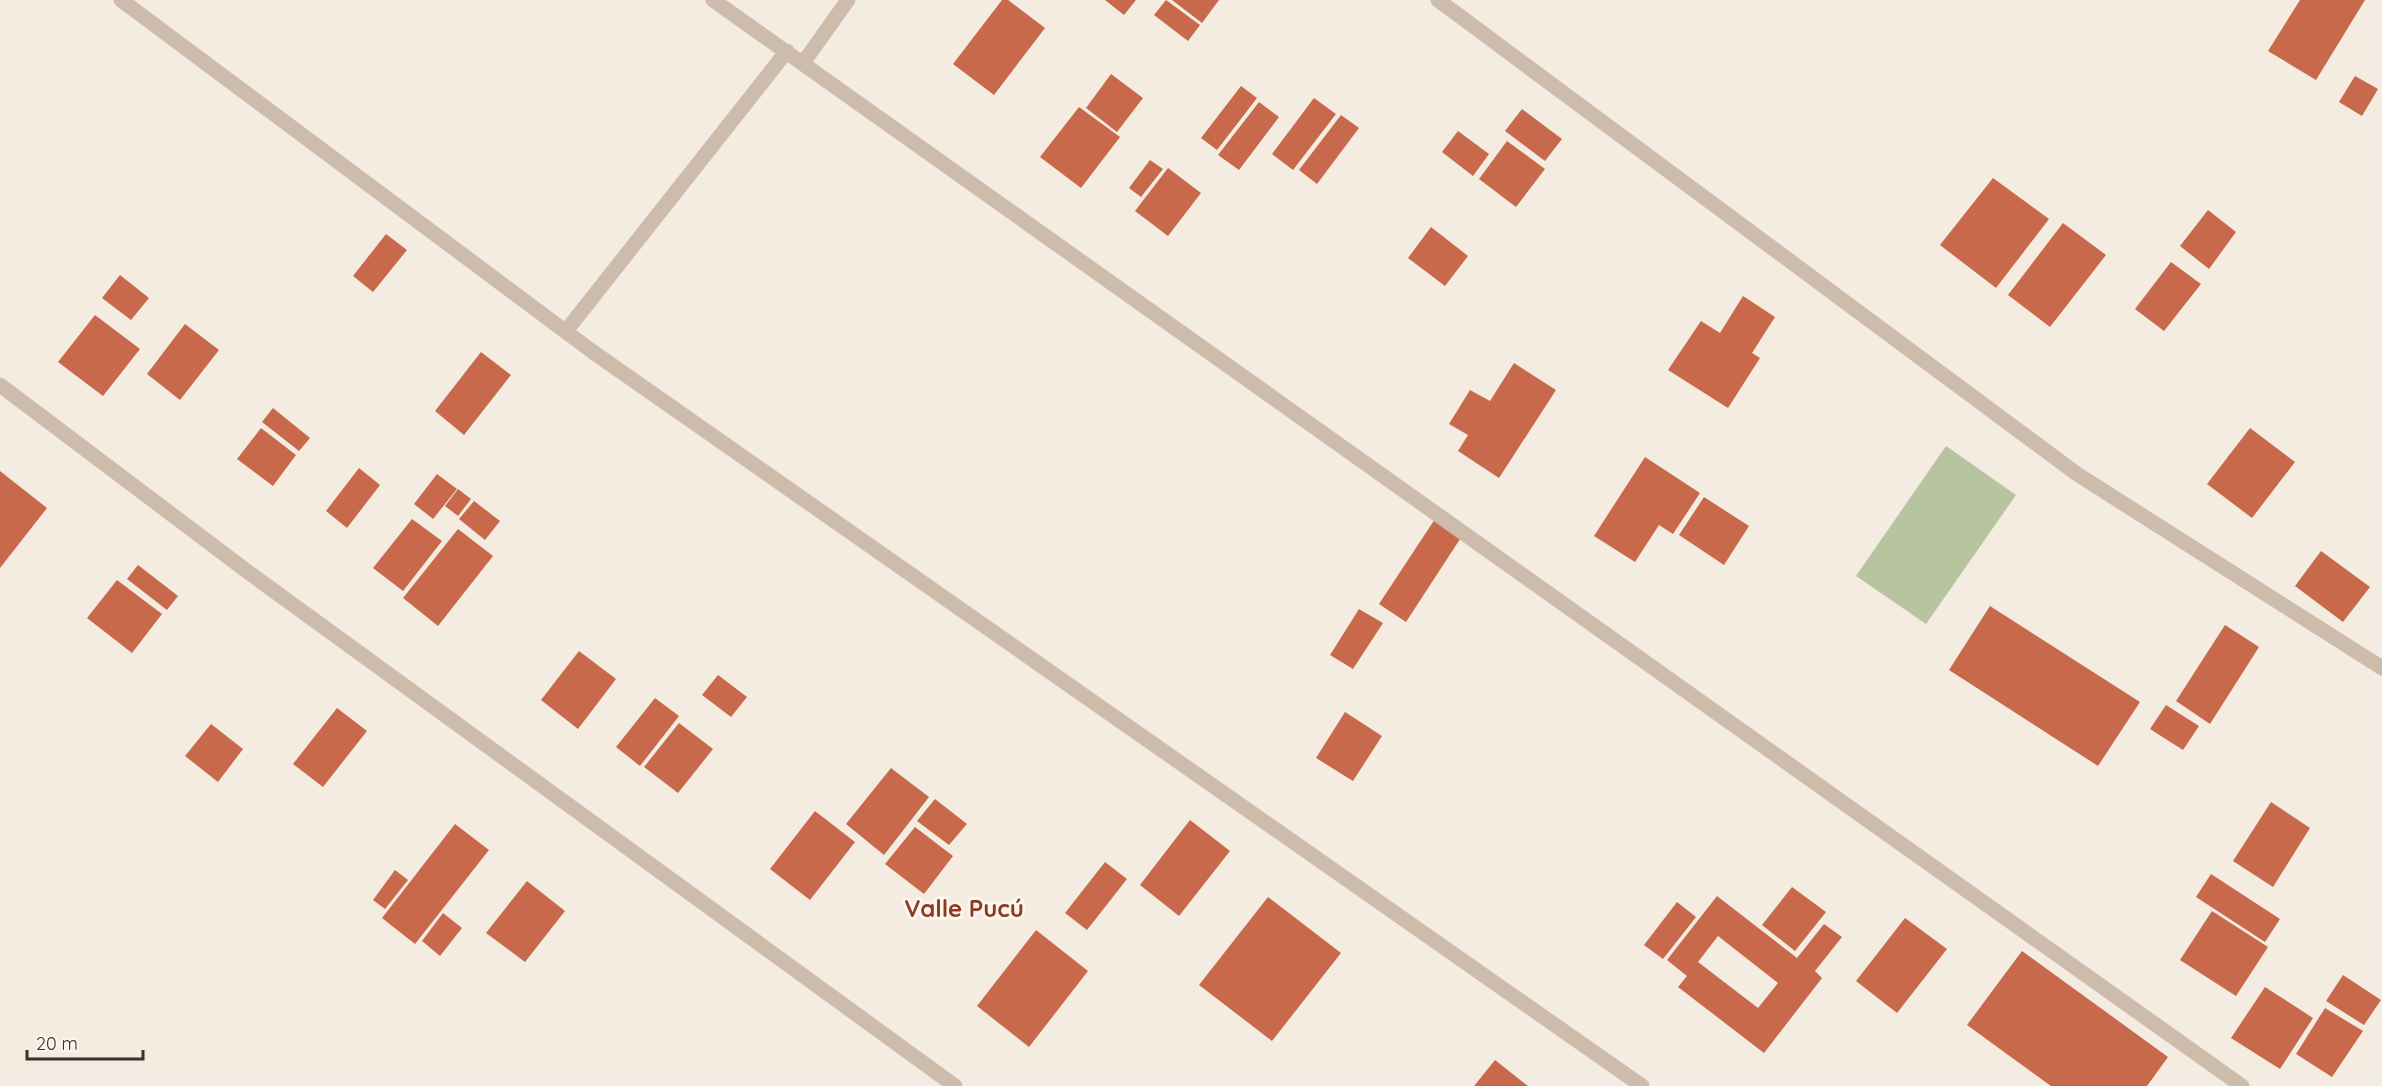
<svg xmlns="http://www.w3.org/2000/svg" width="2382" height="1086" font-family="Quicksand,sans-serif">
<rect width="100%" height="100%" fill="#f4ebe1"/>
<path fill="#b8c4a0" d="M1946 446 2016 495 1926 624 1856 576Z"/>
<path fill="#c8694b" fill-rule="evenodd" d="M1002 0H1008L1045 28 994 95 953 64Z
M1105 0H1136L1124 15Z
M1166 0 1200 25 1188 41 1154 15Z
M1172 0H1219L1202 23Z
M2300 0H2365L2316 80 2268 51Z
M1111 74 1143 98 1117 132 1086 108Z
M2355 76 2378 89 2362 116 2339 102Z
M1241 86 1257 98 1217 150 1201 138Z
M1314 98 1336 114 1293 170 1272 154Z
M1259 102 1279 117 1239 170 1218 155Z
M1079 107 1120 137 1081 188 1040 157Z
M1522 109 1562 139 1545 161 1505 131Z
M1341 115 1359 128 1317 184 1299 170Z
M1458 131 1489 154 1473 176 1442 152Z
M1507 141 1545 169 1516 207 1479 179Z
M1150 160 1163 169 1141 197 1129 188Z
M1168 168 1201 193 1168 236 1135 211Z
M1993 178 2049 219 1996 288 1940 245Z
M2208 210 2236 232 2209 269 2180 246Z
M2063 223 2106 255 2050 327 2008 295Z
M1431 227 1468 256 1445 286 1408 258Z
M386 234 407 250 373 292 353 276Z
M2171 262 2201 284 2164 331 2135 309Z
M120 275 149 298 131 320 102 298Z
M1743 296 1775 317 1752 353 1760 358 1728 408 1668 370 1701 321 1720 333Z
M95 315 140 349 103 396 58 362Z
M185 324 219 350 180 400 147 374Z
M481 352 511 375 464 435 435 411Z
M1514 363 1556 390 1499 478 1458 451 1468 435 1449 424 1470 390 1490 401Z
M273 408 310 438 299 451 262 422Z
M261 428 296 455 273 486 237 459Z
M2250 428 2295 462 2252 518 2207 484Z
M1645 457 1700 493 1673 534 1659 525 1635 562 1594 536Z
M359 468 380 485 347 528 326 511Z
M0 471 47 508 0 568Z
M437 474 457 489 433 519 414 504Z
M458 489 471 499 458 516 445 506Z
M1704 497 1749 526 1724 565 1679 535Z
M474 501 500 521 485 540 459 519Z
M412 519 442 541 403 591 373 568Z
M1435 519 1462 536 1406 622 1379 604Z
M458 529 493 556 438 626 403 598Z
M2321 551 2370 587 2343 622 2295 586Z
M138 565 178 596 167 610 127 579Z
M117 580 162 614 132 653 87 618Z
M1990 606 2140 702 2098 766 1949 670Z
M1359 609 1383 623 1353 669 1330 655Z
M2225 625 2259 647 2210 724 2176 701Z
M579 651 616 679 578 729 541 700Z
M718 675 747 697 731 717 702 695Z
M655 698 679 716 640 766 616 747Z
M2166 705 2199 726 2183 750 2150 729Z
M337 708 367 731 323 787 293 764Z
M1345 712 1382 736 1353 781 1316 758Z
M679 723 713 749 678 793 644 767Z
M211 724 243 749 218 782 185 756Z
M891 768 929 797 884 855 846 824Z
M935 799 967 824 949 845 917 821Z
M2271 802 2310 828 2273 887 2233 861Z
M815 811 855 842 810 900 770 869Z
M1190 820 1230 851 1179 916 1140 885Z
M455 824 489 850 415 944 382 918Z
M915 827 953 856 924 894 885 864Z
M1105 862 1127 879 1087 930 1065 913Z
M395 870 408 880 385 909 373 900Z
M2211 874 2280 919 2265 942 2196 897Z
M527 881 565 911 525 962 486 933Z
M1792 887 1826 912 1795 951 1762 925Z
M1717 896 1797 958 1824 924 1842 937 1815 971 1822 978 1764 1053 1678 987 1687 976 1667 960ZM1718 936 1778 983 1758 1008 1698 962Z
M1268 897 1341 953 1272 1041 1199 985Z
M1677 902 1696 917 1663 959 1644 945Z
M2212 911 2268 947 2236 996 2180 960Z
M443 913 462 928 440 956 422 941Z
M1905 918 1947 949 1897 1013 1856 981Z
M1036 930 1088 971 1029 1047 977 1006Z
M2022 951 2168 1057 2147 1086H2051L1967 1025Z
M2343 975 2381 1000 2364 1025 2326 1001Z
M2265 987 2313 1018 2280 1069 2231 1038Z
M2325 1008 2363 1031 2332 1077 2296 1054Z
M1495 1060 1528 1086H1474Z"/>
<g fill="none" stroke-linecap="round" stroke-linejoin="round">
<path stroke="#cdbbac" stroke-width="15" d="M121 0 593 352 1642 1086
M713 0 2242 1086
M1438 0 2077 474 2382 668
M803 63 848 0
M566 331 787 51
M0 385 248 572 955 1086"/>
</g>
<g text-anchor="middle" stroke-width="6" stroke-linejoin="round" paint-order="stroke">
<g font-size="24" font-weight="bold" fill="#8c3b22" stroke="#fbf5ee">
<text x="964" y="917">Valle Pucú</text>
</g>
</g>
<path d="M27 1050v9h116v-9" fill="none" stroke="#3b302b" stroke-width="3"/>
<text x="36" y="1050" font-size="18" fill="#3b302b" stroke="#fbf5ee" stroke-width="4.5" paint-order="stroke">20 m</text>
</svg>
